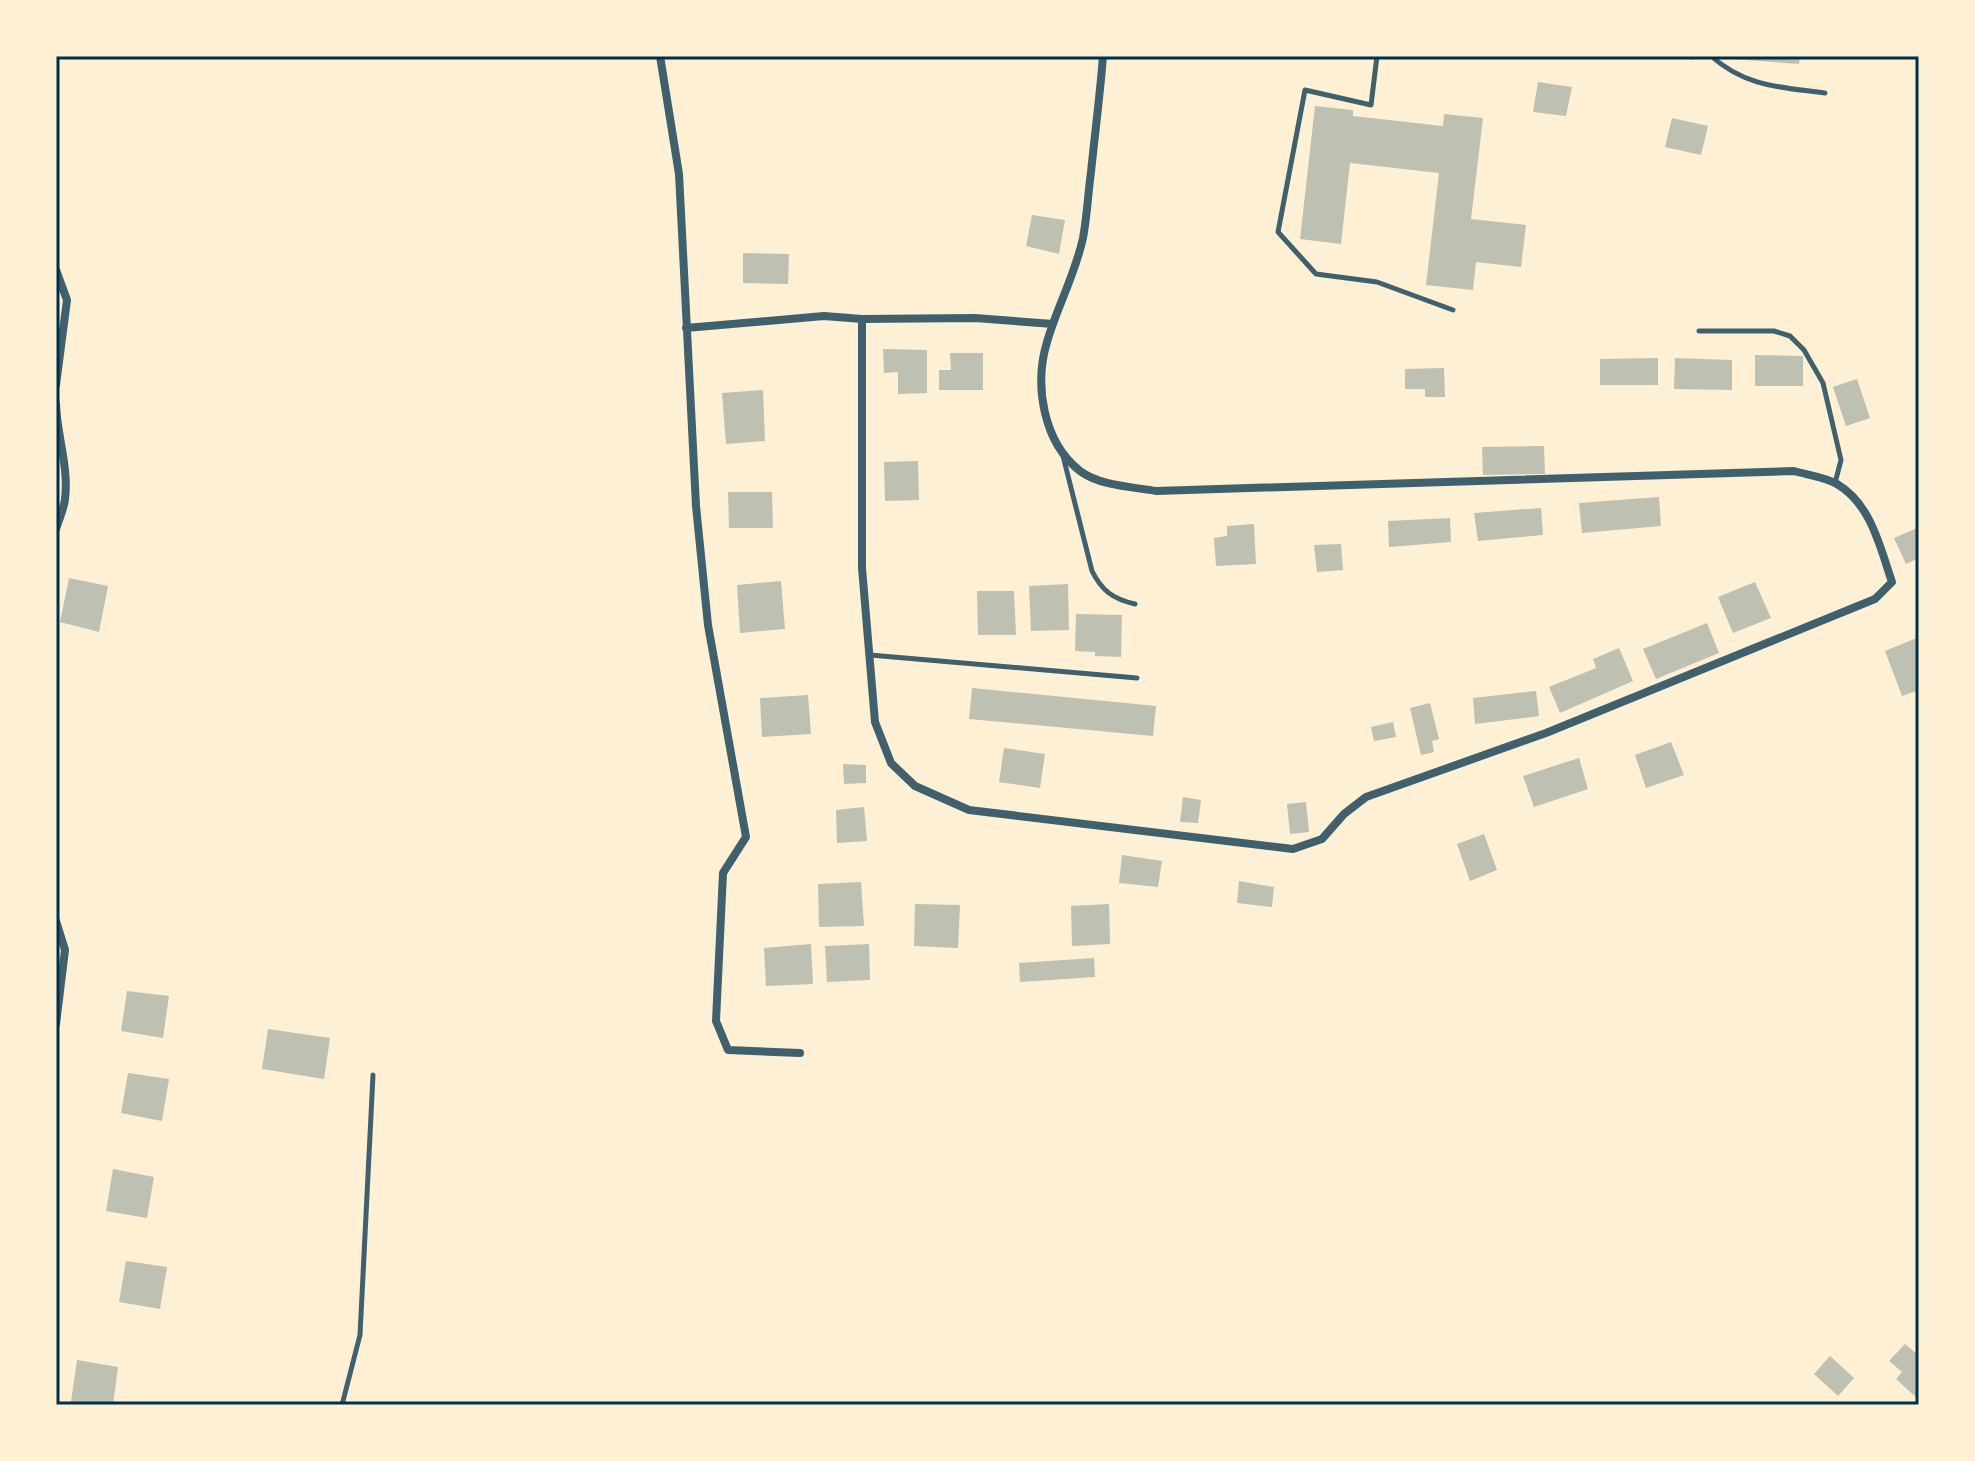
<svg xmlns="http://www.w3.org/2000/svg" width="1975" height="1461" font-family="'Work Sans',sans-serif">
<rect width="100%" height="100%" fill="#fdf0d5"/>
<path fill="#bec0b2" d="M1734 56H1800L1799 64 1733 59Z
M1538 82 1572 87 1566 116 1533 112Z
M1315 106 1353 110V116L1443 126 1444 114 1483 118 1471 219 1526 225 1521 267 1476 262 1473 290 1426 285 1439 173 1350 163 1341 244 1300 239Z
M1672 118 1708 126 1701 155 1665 147Z
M1032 215 1065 220 1059 254 1026 246Z
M743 253 789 254 788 284 743 283Z
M883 349 927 350V393L898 394V372L884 373Z
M950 353H983V390H939V370H951Z
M1755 355 1803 356V386H1755Z
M1658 358V385H1600V359Z
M1675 358 1732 360V390L1674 389Z
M1444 368 1445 397H1425V389H1405V369Z
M1857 379 1870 418 1846 426 1833 387Z
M763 390 765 441 726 444 722 393Z
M1544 446 1545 474 1483 475 1482 447Z
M918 461 919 500 885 501 884 462Z
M728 492H772L773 528H729Z
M1659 497 1661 526 1582 533 1579 503Z
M1541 508 1543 535 1478 541 1474 513Z
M1450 518 1451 542 1389 547 1388 521Z
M1254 524 1256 564 1216 566 1214 538 1227 536V526Z
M1917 528 1919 558 1906 564 1894 538Z
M1341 544 1343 570 1317 572 1314 545Z
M69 578 108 586 99 632 60 622Z
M781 581 785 629 740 633 737 585Z
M1755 582 1771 618 1733 633 1718 597Z
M1068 584 1069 630 1031 631 1029 586Z
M977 591H1014L1016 635H978Z
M1076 614 1122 615 1121 657 1095 656V652L1075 651Z
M1707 623 1719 653 1656 679 1643 649Z
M1919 637V690L1902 696 1885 651Z
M1619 648 1633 681 1560 713 1549 687 1596 668 1593 659Z
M972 688 1156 706 1153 736 969 719Z
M1536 691 1539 716 1475 724 1473 698Z
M808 695 811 734 762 737 760 698Z
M1430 703 1439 739 1432 741 1434 752 1421 755 1410 708Z
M1393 722 1396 737 1374 741 1371 727Z
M1671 742 1684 775 1646 788 1635 755Z
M1004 748 1045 754 1040 788 999 782Z
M1579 758 1588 789 1534 807 1523 776Z
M843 764 866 765V783L844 784Z
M1183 797 1201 800 1198 823 1180 822Z
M1306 802 1309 832 1290 834 1287 804Z
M864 807 867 841 837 843 836 810Z
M1484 834 1497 870 1470 881 1457 844Z
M1122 855 1162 861 1158 887 1119 883Z
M1239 881 1274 887 1272 907 1237 903Z
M861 882 864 926 819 927 818 884Z
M915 904 960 905 958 948 914 946Z
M1109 904 1110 944 1072 946 1071 906Z
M811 944 813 984 766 986 764 948Z
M869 944 870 980 827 982 825 946Z
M1094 958 1095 977 1020 982 1019 963Z
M127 991 169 996 163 1038 121 1031Z
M268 1029 330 1038 324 1079 262 1069Z
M128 1073 169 1079 162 1121 121 1113Z
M113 1169 154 1177 147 1218 106 1211Z
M126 1261 167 1267 160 1309 119 1302Z
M1905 1344 1919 1356V1400L1896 1379 1902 1372 1889 1361Z
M1830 1356 1854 1378 1838 1396 1814 1374Z
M77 1360 118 1367 113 1405 71 1402Z"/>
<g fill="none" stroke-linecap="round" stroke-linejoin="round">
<path stroke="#3f606c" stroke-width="5" d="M1377 56 1371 105 1305 90 1278 232 1316 274 1377 282 1453 310
M1711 56C1746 87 1780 87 1825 93
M1691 57V56
M1699 331H1774L1790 336 1804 350 1823 383 1841 460 1835 483
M1063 456 1092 571C1102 591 1113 599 1135 604
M870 655 1137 678
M342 1405 360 1335 373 1075"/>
<path stroke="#3f606c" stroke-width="8" d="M660 56 679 174 696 506 708 625 746 837 723 873 716 1021 728 1050 800 1053
M56 270 67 300 56 385
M862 319V568L875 722 891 763 915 786 969 810 1293 849 1322 839 1344 814 1366 797 1546 733 1875 599 1892 582C1880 547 1871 504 1837 484 1825 477 1808 475 1794 471L1156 491C1133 487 1100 486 1080 471 1043 442 1034 385 1047 342 1057 307 1075 275 1083 238 1087 217 1088 194 1091 172 1095 133 1100 95 1103 56
M686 328 824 316 862 319 975 318 1053 324
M56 404C57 436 69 467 65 499 64 509 59 519 56 529
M56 921 65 950 56 1024"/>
</g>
<rect width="1975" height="1461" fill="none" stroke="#fdf0d5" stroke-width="116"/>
<rect x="58" y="58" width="1859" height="1345" fill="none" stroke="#003049" stroke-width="3"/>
</svg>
